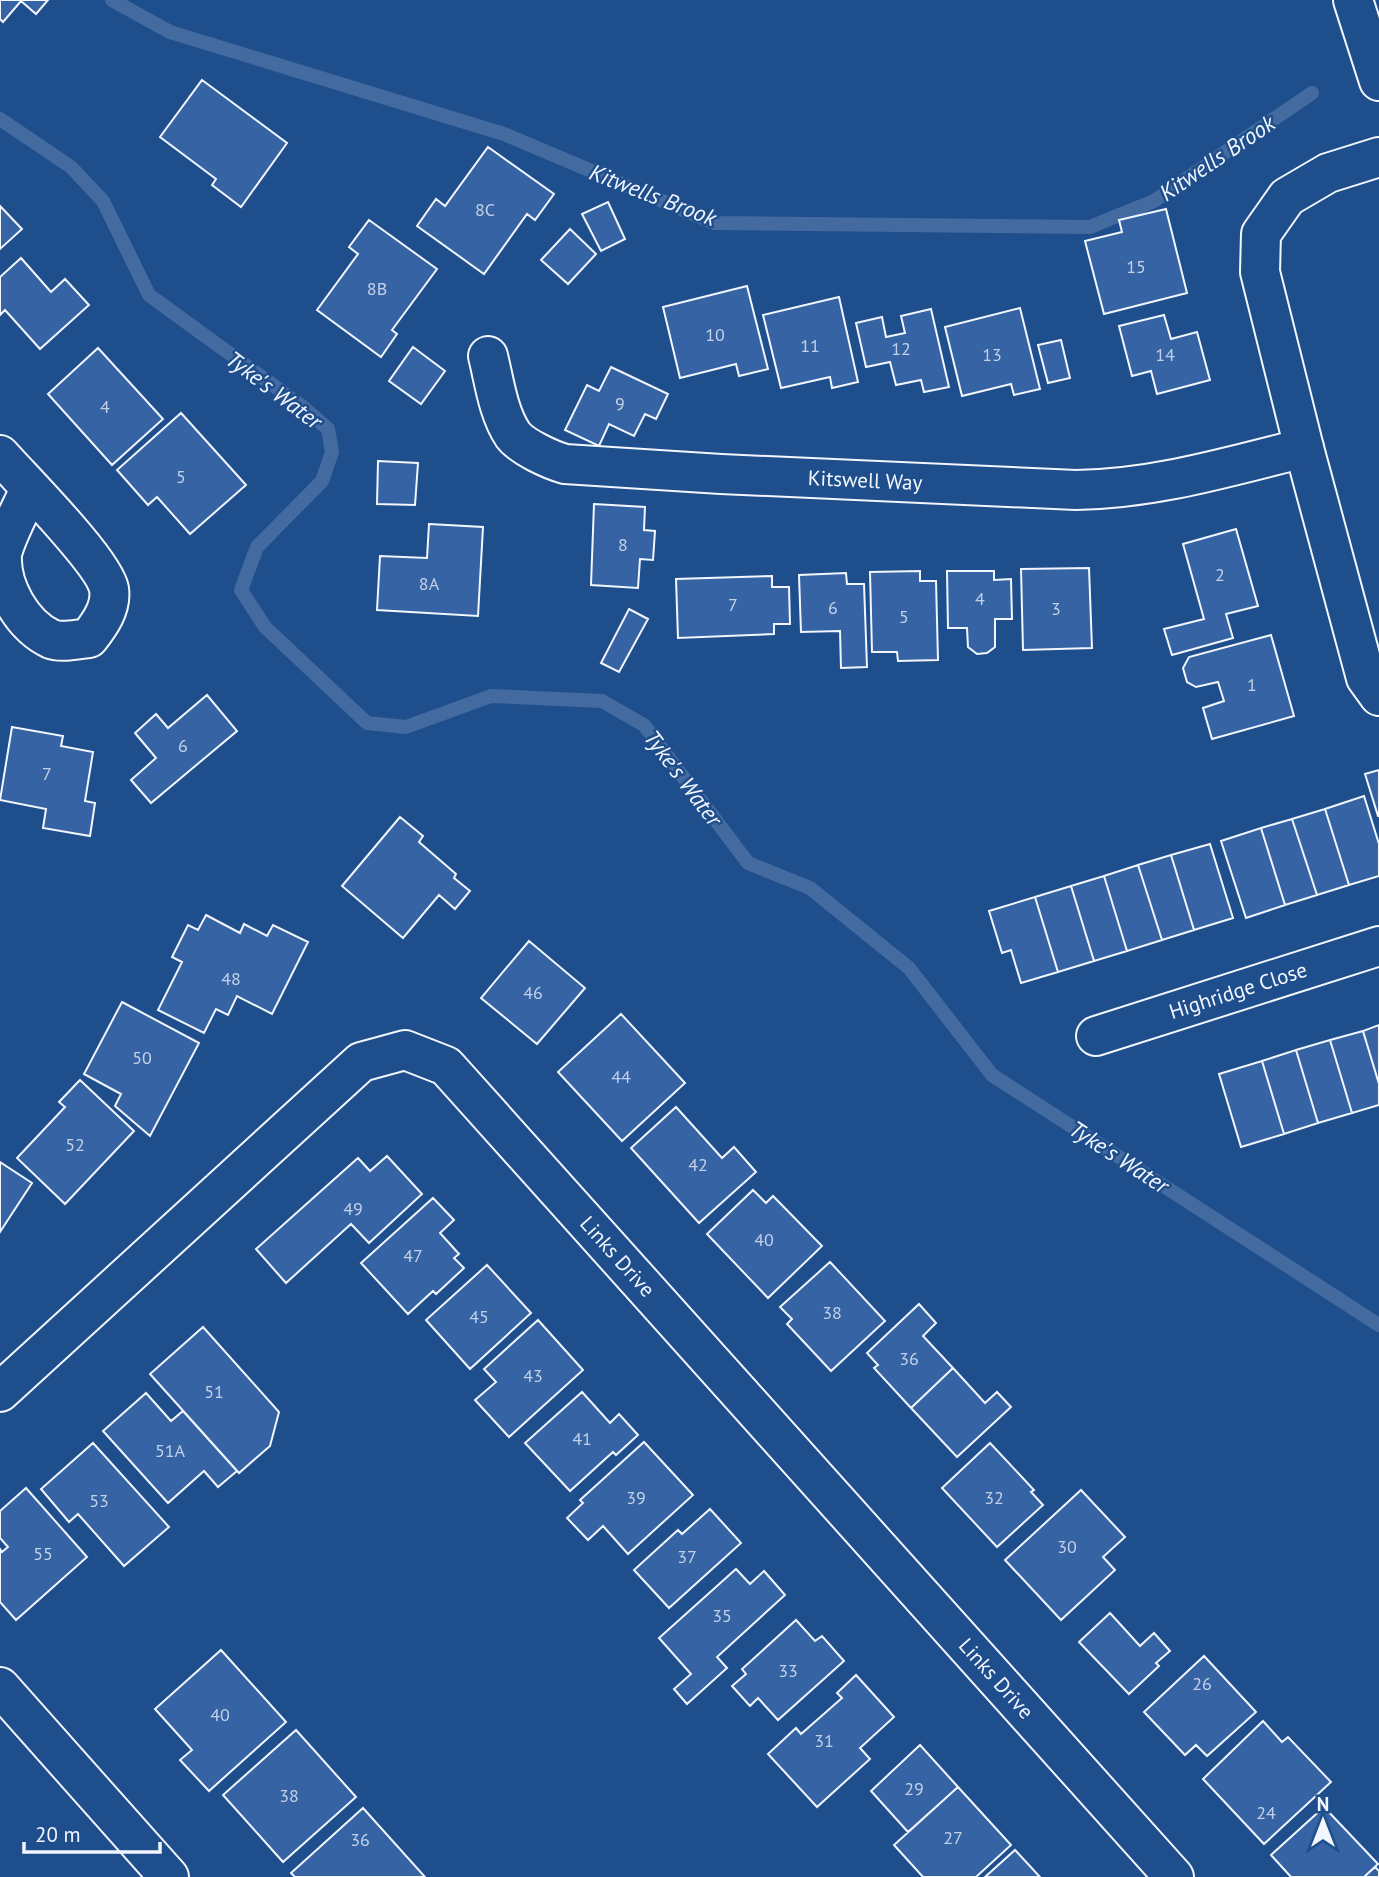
<svg xmlns="http://www.w3.org/2000/svg" width="1379" height="1877" font-family="'PT Sans',sans-serif">
<rect width="100%" height="100%" fill="#1f4e8c"/>
<g fill="none" stroke-linecap="round" stroke-linejoin="round">
<path stroke="#446ba0" stroke-width="14" d="M112 0 170 32 504 134 714 223 1090 227 1154 201 1312 93
M0 119 71 167 103 201 149 295 303 407 328 429 332 452 322 481 257 547 241 590 265 627 367 723 406 727 491 696 602 701 644 725 748 863 810 888 909 968 992 1075 1379 1325"/>
</g>
<path fill="#3563a3" stroke="#f2f6ff" stroke-width="2" d="M0 0H48L36 14 21 1 3 22 0 19Z
M202 80 287 143 241 207 212 185 216 179 160 137Z
M488 147 554 194 535 220 527 214 484 274 417 226 436 199 445 206Z
M608 202 625 239 601 251 582 214Z
M0 206 22 229 0 249Z
M1166 209 1187 293 1104 314 1085 241 1122 232 1119 220Z
M369 220 437 269 392 330 397 334 381 357 317 310 358 254 349 247Z
M570 229 596 254 568 284 541 260Z
M21 258 51 292 65 279 89 305 40 349 5 310 0 315V277Z
M747 286 768 369 739 376 736 364 680 378 663 307Z
M839 297 858 382 832 388 830 377 781 388 763 315Z
M1020 308 1040 389 1014 395 1011 384 962 396 945 327Z
M931 309 949 387 924 392 921 380 896 385 890 362 866 367 856 323 882 317 886 337 905 333 901 316Z
M1164 315 1171 339 1197 332 1210 380 1157 394 1151 371 1132 376 1119 326Z
M1061 340 1070 378 1048 383 1038 345Z
M413 347 445 371 421 404 389 381Z
M98 348 163 419 112 465 48 394Z
M611 367 668 394 656 419 645 414 634 436 609 424 599 446 565 430 587 385 599 391Z
M181 413 246 485 190 534 157 497 148 505 117 470Z
M378 461 418 463 415 505 377 504Z
M594 504 645 507 644 530 655 531 653 560 640 559 638 588 591 585Z
M429 524 483 527 478 616 377 610 380 556 427 558Z
M1236 529 1258 606 1226 614 1233 638 1172 655 1164 629 1204 619 1183 544Z
M1089 568 1092 648 1023 650 1021 569Z
M920 571V581H936L938 660 898 661 897 652H872L870 572Z
M947 571H994V580L1011 579 1012 619H995V647L987 653 977 654 968 647 967 628H948Z
M846 573 847 584H864L867 667 841 668 840 631 801 632 799 575Z
M772 576V587H789L790 624H774V634L678 638 676 579Z
M629 609 648 619 619 672 601 663Z
M1271 635 1294 716 1212 739 1203 708 1224 701 1218 682 1196 687 1187 682 1183 668 1189 657Z
M207 695 237 731 151 803 131 780 156 758 135 733 156 714 168 728Z
M12 727 63 736 61 746 93 752 85 801 95 803 90 836 43 828 46 809 0 800Z
M1379 770V816H1378L1365 774Z
M1364 796 1379 844V876L1349 885 1325 809Z
M1325 809 1349 885 1317 895 1292 819Z
M400 817 423 836 419 842 456 874 454 878 470 891 455 909 439 895 403 938 342 886Z
M1292 819 1317 895 1285 905 1261 828Z
M1261 828 1285 905 1246 918 1221 841Z
M1210 844 1233 918 1194 930 1171 855Z
M1171 855 1194 930 1162 940 1138 865Z
M1138 865 1162 940 1127 951 1104 876Z
M1104 876 1127 951 1094 961 1071 886Z
M1071 886 1094 961 1058 972 1035 897Z
M1035 897 1058 972 1021 983 1011 950 1002 953 989 911Z
M206 915 240 933 244 924 267 936 273 925 308 942 272 1014 237 996 228 1015 216 1009 204 1033 158 1010 182 962 172 957 188 925 198 930Z
M529 941 585 988 537 1044 481 998Z
M122 1002 199 1043 150 1136 115 1106 121 1094 84 1074Z
M621 1014 685 1083 622 1141 558 1072Z
M1379 1025V1084L1363 1031Z
M1363 1031 1379 1084V1105L1352 1113 1330 1040Z
M1330 1040 1352 1113 1318 1123 1296 1050Z
M1296 1050 1318 1123 1284 1134 1262 1061Z
M1262 1061 1284 1134 1241 1147 1219 1074Z
M80 1080 134 1131 65 1204 17 1158 65 1107 59 1102Z
M676 1107 722 1158 734 1147 756 1172 699 1223 631 1148Z
M387 1156 422 1194 369 1243 351 1224 286 1283 256 1249 358 1158 370 1171Z
M0 1162 32 1183 0 1232Z
M753 1190 766 1203 773 1196 822 1246 768 1298 707 1234Z
M433 1198 454 1220 440 1233 459 1254 454 1258 464 1268 436 1294 433 1291 408 1314 361 1263Z
M830 1262 885 1321 831 1371 787 1324 792 1319 780 1307Z
M487 1265 531 1313 470 1369 426 1320Z
M919 1304 936 1323 923 1336 953 1368 911 1408 874 1368 878 1365 867 1353Z
M538 1320 583 1370 509 1437 475 1400 496 1382 484 1369Z
M203 1327 279 1412 270 1446 239 1473 150 1374Z
M953 1368 985 1403 997 1392 1011 1407 957 1457 911 1408Z
M582 1392 610 1423 619 1414 638 1435 616 1455 613 1452 570 1491 525 1443Z
M146 1393 171 1421 183 1411 237 1471 218 1487 204 1471 168 1503 103 1431Z
M644 1442 693 1495 628 1554 603 1526 588 1540 567 1518 583 1503 580 1500Z
M93 1443 169 1527 124 1566 78 1514 69 1522 41 1489Z
M990 1443 1034 1490 1031 1492 1043 1505 997 1547 942 1488Z
M26 1488 87 1557 16 1620 0 1602V1549L2 1552 8 1547 0 1538V1511Z
M1081 1490 1125 1537 1103 1557 1115 1570 1061 1620 1005 1560Z
M710 1509 741 1543 669 1608 634 1570 678 1530 682 1534Z
M736 1569 750 1584 764 1571 785 1595 717 1657 727 1668 687 1704 674 1689 691 1674 659 1638Z
M1110 1613 1140 1646 1154 1633 1170 1651 1156 1663 1159 1666 1129 1694 1079 1642Z
M796 1620 815 1641 822 1636 844 1661 778 1720 758 1698 750 1706 732 1686 746 1674 742 1669Z
M221 1650 286 1722 209 1791 180 1760 192 1750 155 1709Z
M1204 1656 1256 1712 1207 1756 1196 1745 1185 1755 1144 1712Z
M856 1675 894 1717 860 1748 870 1759 817 1807 768 1754 796 1728 801 1734 842 1698 837 1693Z
M1263 1721 1282 1742 1288 1737 1331 1782 1264 1844 1203 1779Z
M296 1730 356 1797 283 1862 223 1795Z
M920 1745 958 1787 908 1832 871 1791Z
M958 1787 1011 1845 976 1877H923L894 1845Z
M1324 1807 1378 1864 1364 1877H1291L1271 1855Z
M363 1808 425 1877H295L291 1873Z
M1015 1850 1040 1877H985Z
M1375 1867 1379 1871V1877H1364Z"/>
<g fill="none" stroke-linecap="round" stroke-linejoin="round">
<g stroke="#f2f6ff" stroke-width="42">
<g id="minor">
<path d="M1379 157 1328 173 1287 197 1261 234 1260 272 1304 448 1366 678 1379 696"/>
<path id="s1" d="M488 356C494 380 498 413 513 435 522 447 551 460 565 464L721 474 1076 490C1154 489 1228 467 1304 448"/>
<path d="M0 455C22 480 104 562 109 589 112 608 99 625 89 638 79 639 61 643 51 639 22 625 0 587 2 554 6 536 22 507 30 489"/>
<path id="s2" d="M1096 1036 1379 946"/>
<path id="s3" d="M0 1392 361 1062 405 1050 446 1066 1174 1877"/>
<path d="M0 1687 169 1877"/>
</g>
</g>
<g stroke="#f2f6ff" stroke-width="42">
<path id="primary" d="M1353 0 1379 81"/>
</g>
<use href="#minor" stroke="#1f4e8c" stroke-width="38"/>
<use href="#primary" stroke="#1f4e8c" stroke-width="38"/>
</g>
<g text-anchor="middle" stroke-width="5" stroke-linejoin="round" paint-order="stroke">
<g font-size="18" fill="#c3d1e8">
<text x="485" y="216">8C</text>
<text x="1136" y="273">15</text>
<text x="377" y="295">8B</text>
<text x="715" y="341">10</text>
<text x="810" y="352">11</text>
<text x="901" y="355">12</text>
<text x="992" y="361">13</text>
<text x="1165" y="361">14</text>
<text x="620" y="410">9</text>
<text x="105" y="413">4</text>
<text x="181" y="483">5</text>
<text x="623" y="551">8</text>
<text x="1220" y="581">2</text>
<text x="429" y="590">8A</text>
<text x="980" y="605">4</text>
<text x="733" y="611">7</text>
<text x="833" y="614">6</text>
<text x="1056" y="615">3</text>
<text x="904" y="623">5</text>
<text x="1252" y="691">1</text>
<text x="183" y="752">6</text>
<text x="47" y="780">7</text>
<text x="231" y="985">48</text>
<text x="533" y="999">46</text>
<text x="142" y="1064">50</text>
<text x="621" y="1083">44</text>
<text x="75" y="1151">52</text>
<text x="698" y="1171">42</text>
<text x="353" y="1215">49</text>
<text x="764" y="1246">40</text>
<text x="413" y="1262">47</text>
<text x="832" y="1319">38</text>
<text x="479" y="1323">45</text>
<text x="909" y="1365">36</text>
<text x="533" y="1382">43</text>
<text x="214" y="1398">51</text>
<text x="582" y="1445">41</text>
<text x="170" y="1457">51A</text>
<text x="636" y="1504">39</text>
<text x="994" y="1504">32</text>
<text x="99" y="1507">53</text>
<text x="1067" y="1553">30</text>
<text x="43" y="1560">55</text>
<text x="687" y="1563">37</text>
<text x="722" y="1622">35</text>
<text x="788" y="1677">33</text>
<text x="1202" y="1690">26</text>
<text x="220" y="1721">40</text>
<text x="824" y="1747">31</text>
<text x="914" y="1795">29</text>
<text x="289" y="1802">38</text>
<text x="1266" y="1819">24</text>
<text x="953" y="1844">27</text>
<text x="360" y="1846">36</text>
</g>
<g font-size="21" fill="#f2f6ff" stroke="#1f4e8c">
<text dy="7" stroke="none"><textPath href="#s1" startOffset="444">Kitswell Way</textPath></text>
<text dy="7" stroke="none"><textPath href="#s2" startOffset="149">Highridge Close</textPath></text>
<text dy="7" stroke="none"><textPath href="#s3" startOffset="835">Links Drive</textPath></text>
<text dy="7" stroke="none"><textPath href="#s3" startOffset="1402">Links Drive</textPath></text>
</g>
<g font-size="23" font-style="italic" fill="#f2f6ff" stroke="#1f4e8c">
<text transform="translate(1217 158) rotate(-34)" y="8">Kitwells Brook</text>
<text transform="translate(653 195) rotate(21)" y="8">Kitwells Brook</text>
<text transform="translate(274 390) rotate(37)" y="8">Tyke's Water</text>
<text transform="translate(683 778) rotate(53)" y="8">Tyke's Water</text>
<text transform="translate(1119 1157) rotate(33)" y="8">Tyke's Water</text>
</g>
</g>
<g transform="translate(1323 1821)" stroke="#1f4e8c" stroke-width="5" paint-order="stroke">
<path d="M0-5L12 26L0 18L-12 26Z" fill="#f2f6ff"/>
<text y="-10" font-size="19" font-weight="bold" text-anchor="middle" fill="#f2f6ff">N</text>
</g>
<path d="M24 1842v10h136v-10" fill="none" stroke="#f2f6ff" stroke-width="3.5"/>
<text x="35" y="1842" font-size="21" fill="#f2f6ff" stroke="#1f4e8c" stroke-width="5" paint-order="stroke">20 m</text>
</svg>
